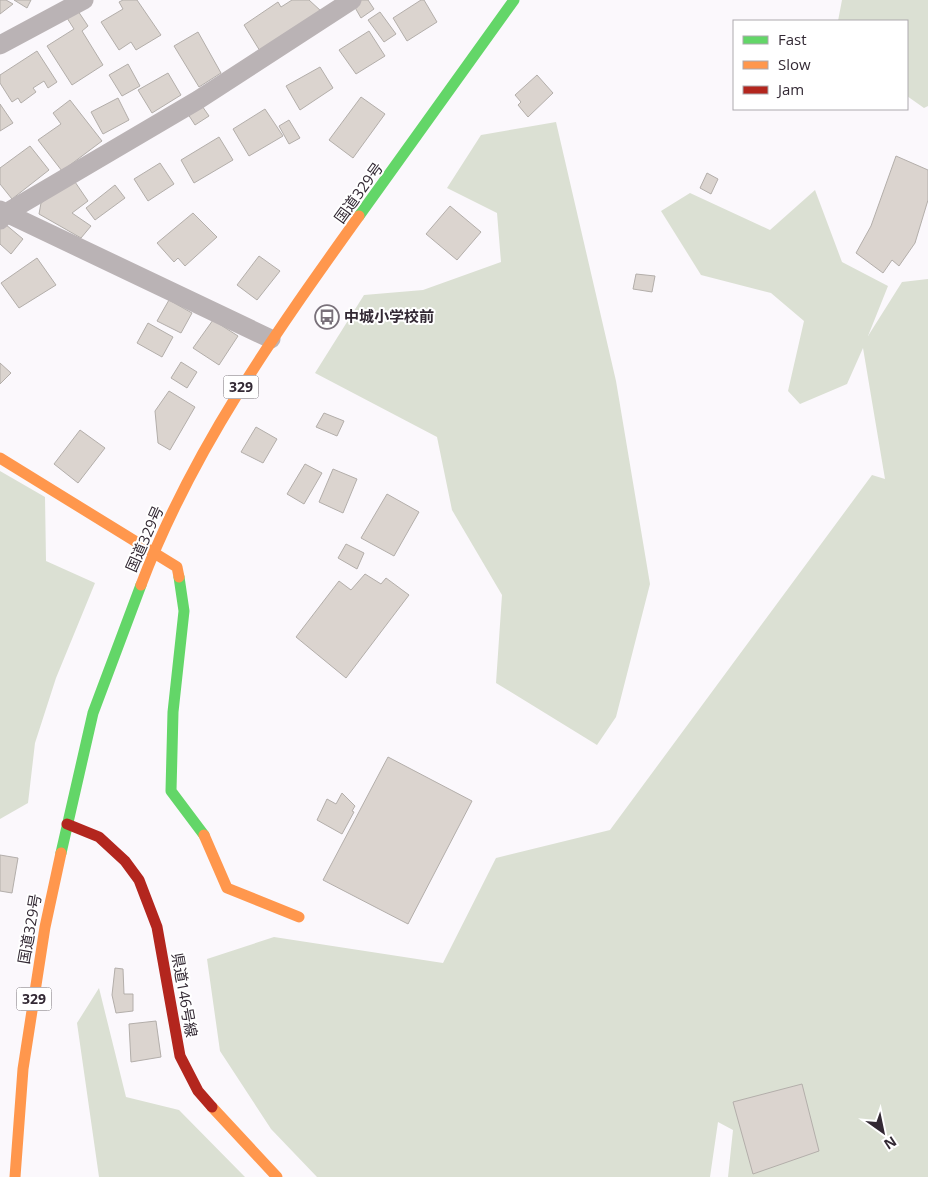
<svg xmlns="http://www.w3.org/2000/svg" width="928" height="1177" font-family="'Open Sans','Noto Sans JP',sans-serif">
<rect width="100%" height="100%" fill="#fbf8fc"/>
<path fill="#dbe0d3" d="M842 0H928V106L924 108 907 96V21H838Z
M556 122 616 381 650 584 616 717 597 745 496 683 502 595 452 510 437 437 315 373 364 295 423 290 501 262 497 213 447 188 481 135Z
M815 190 842 262 888 286 868 336 902 282 928 279V1177H728L733 1130 718 1122 710 1177H317L271 1129 220 1051 207 959 274 937 443 963 496 858 610 830 872 475 885 479 863 348 847 384 800 404 788 391 804 321 771 293 701 275 661 211 690 193 770 230Z
M0 471 45 497 46 561 95 583 56 678 35 743 28 803 0 819Z
M99 988 126 1097 179 1110 245 1177H99L77 1023Z"/>
<path fill="#dbd4cf" stroke="#b3aeaa" d="M0 0H6L13 4 0 14Z
M14 0H31L27 8Z
M123 0H137L161 35 136 50 131 42 119 50 101 22 123 9 119 2Z
M292 0H309L321 11 260 51 244 25 278 2 281 7Z
M360 0H368L374 9 361 18 353 4Z
M421 0H424L437 22 407 41 393 18Z
M78 11 88 26 82 31 103 65 72 85 47 46 74 29 67 18Z
M380 12 396 34 384 42 368 20Z
M369 31 385 56 356 74 339 50Z
M198 32 221 73 199 87 174 46Z
M37 51 57 82 48 88 44 81 33 88 36 92 21 103 18 98 12 102 0 83V75Z
M128 64 140 86 122 96 109 75Z
M320 67 333 88 300 110 286 86Z
M168 73 181 95 152 113 138 90Z
M537 75 553 93 528 117 518 105 521 102 515 95Z
M361 97 385 114 353 158 329 140Z
M118 98 129 120 103 134 91 112Z
M70 100 102 141 62 171 38 140 61 124 53 113Z
M200 103 209 116 195 125 186 111Z
M0 104 13 123 0 131Z
M265 109 283 136 249 156 233 129Z
M289 120 300 138 289 144 279 126Z
M219 137 233 160 194 183 181 160Z
M30 146 49 170 12 199 0 184V168Z
M896 156 928 170V200L915 243 899 266 892 260 883 273 856 253 871 226Z
M160 163 174 184 148 201 134 179Z
M707 173 718 179 711 194 700 188Z
M73 179 88 201 72 213 91 226 81 238 39 214 41 203Z
M115 185 125 198 95 220 86 208Z
M450 206 481 232 457 260 426 234Z
M193 213 217 237 185 266 178 258 174 262 157 243Z
M5 224 23 239 11 254 0 244V229Z
M259 256 280 271 257 300 237 285Z
M37 258 56 285 19 308 1 283Z
M636 274 655 276 652 292 633 289Z
M169 300 192 313 181 333 157 321Z
M213 320 238 336 219 365 193 348Z
M148 323 173 337 162 357 137 343Z
M181 362 197 372 187 388 171 378Z
M0 363 11 373 0 384Z
M169 391 195 407 170 450 158 443 155 411Z
M324 413 344 421 337 436 316 427Z
M256 427 277 439 263 463 241 452Z
M80 430 105 448 78 483 54 464Z
M305 464 322 473 304 504 287 494Z
M333 469 357 479 343 513 319 502Z
M387 494 419 512 394 556 361 538Z
M346 544 364 553 357 569 338 558Z
M365 574 381 584 386 578 409 595 346 678 296 637 339 581 351 590Z
M388 757 472 801 408 924 323 880Z
M342 793 355 806 352 811 354 812 342 834 317 820 327 799 336 804Z
M0 855 18 858 12 893 0 891Z
M115 968 123 969 124 994H133V1011L116 1013 112 995Z
M156 1021 161 1057 131 1062 129 1024Z
M802 1084 819 1151 753 1174 733 1102Z"/>
<g fill="none" stroke-linecap="round" stroke-linejoin="round">
<path stroke="#bab3b5" stroke-width="19" d="M0 45 84 0
M0 210 271 339
M0 220 6 213 198 100 352 0"/>
<path stroke="#63d668" stroke-width="11" d="M359 216 514 0
M179 577 184 611 173 712 171 791 204 835
M61 853 93 713 141 585"/>
<path stroke="#ff974d" stroke-width="11" d="M0 458 177 567 179 577
M141 585C192 450 276 332 359 216
M204 835 227 888 299 917
M212 1107 277 1177
M15 1177 23 1069 45 927 61 853"/>
<path stroke="#b3261e" stroke-width="11" d="M67 824 99 837 125 861 139 880 157 927 180 1056 198 1091 212 1107"/>
</g>
<defs>
<g id="bus-ring" transform="scale(1.25)"><circle r="9.5" fill="#fff" stroke="#79717a" stroke-width="1.5"/><path d="M-5-6H5V4H4V6H2V4H-2V6H-4V4H-5ZM-3.5-4V0h7V-4ZM-3.5 1.2v1.5H-2V1.2ZM2 1.2v1.5H3.5V1.2Z" fill="#79717a"/></g>
</defs>
<g fill-rule="evenodd">
<use href="#bus-ring" x="327" y="317"/>
</g>
<g text-anchor="middle" stroke-width="4" stroke-linejoin="round" paint-order="stroke">
<g fill="#fff" stroke="#706971" stroke-width="1">
<rect x="223.5" y="375.5" width="35" height="23" rx="4"/>
<rect x="16.5" y="987.5" width="35" height="23" rx="4"/>
</g>
<g font-size="14" font-weight="bold" fill="#332934">
<text x="241" y="392">329</text>
<text x="34" y="1004">329</text>
</g>
<g font-size="15" fill="#332934" stroke="#fff">
<text transform="translate(359 193) rotate(-54)" y="5">国道329号</text>
<text transform="translate(145 539) rotate(-66)" y="5">国道329号</text>
<text transform="translate(30 929) rotate(-80)" y="5">国道329号</text>
<text transform="translate(184 995) rotate(80)" y="5">県道146号線</text>
</g>
<g font-size="15" font-weight="bold" fill="#332934" stroke="#fff" text-anchor="start">
<text x="344" y="322">中城小学校前</text>
</g>
</g>
<rect x="733" y="20" width="175" height="90" fill="#ffffff" stroke="#ada9ae"/>
<rect x="743" y="36" width="25" height="8" fill="#63d668" stroke="#ada9ae"/>
<text x="778" y="45" font-size="15" fill="#332934">Fast</text>
<rect x="743" y="61" width="25" height="8" fill="#ff974d" stroke="#ada9ae"/>
<text x="778" y="70" font-size="15" fill="#332934">Slow</text>
<rect x="743" y="86" width="25" height="8" fill="#b3261e" stroke="#ada9ae"/>
<text x="778" y="95" font-size="15" fill="#332934">Jam</text>
<g transform="translate(883 1132) rotate(147)" stroke="#ffffff" stroke-width="4" paint-order="stroke">
<path d="M0-4L9 19L0 12L-9 19Z" fill="#332934"/>
<text y="-8" font-size="14" font-weight="bold" text-anchor="middle" fill="#332934">N</text>
</g>
</svg>
